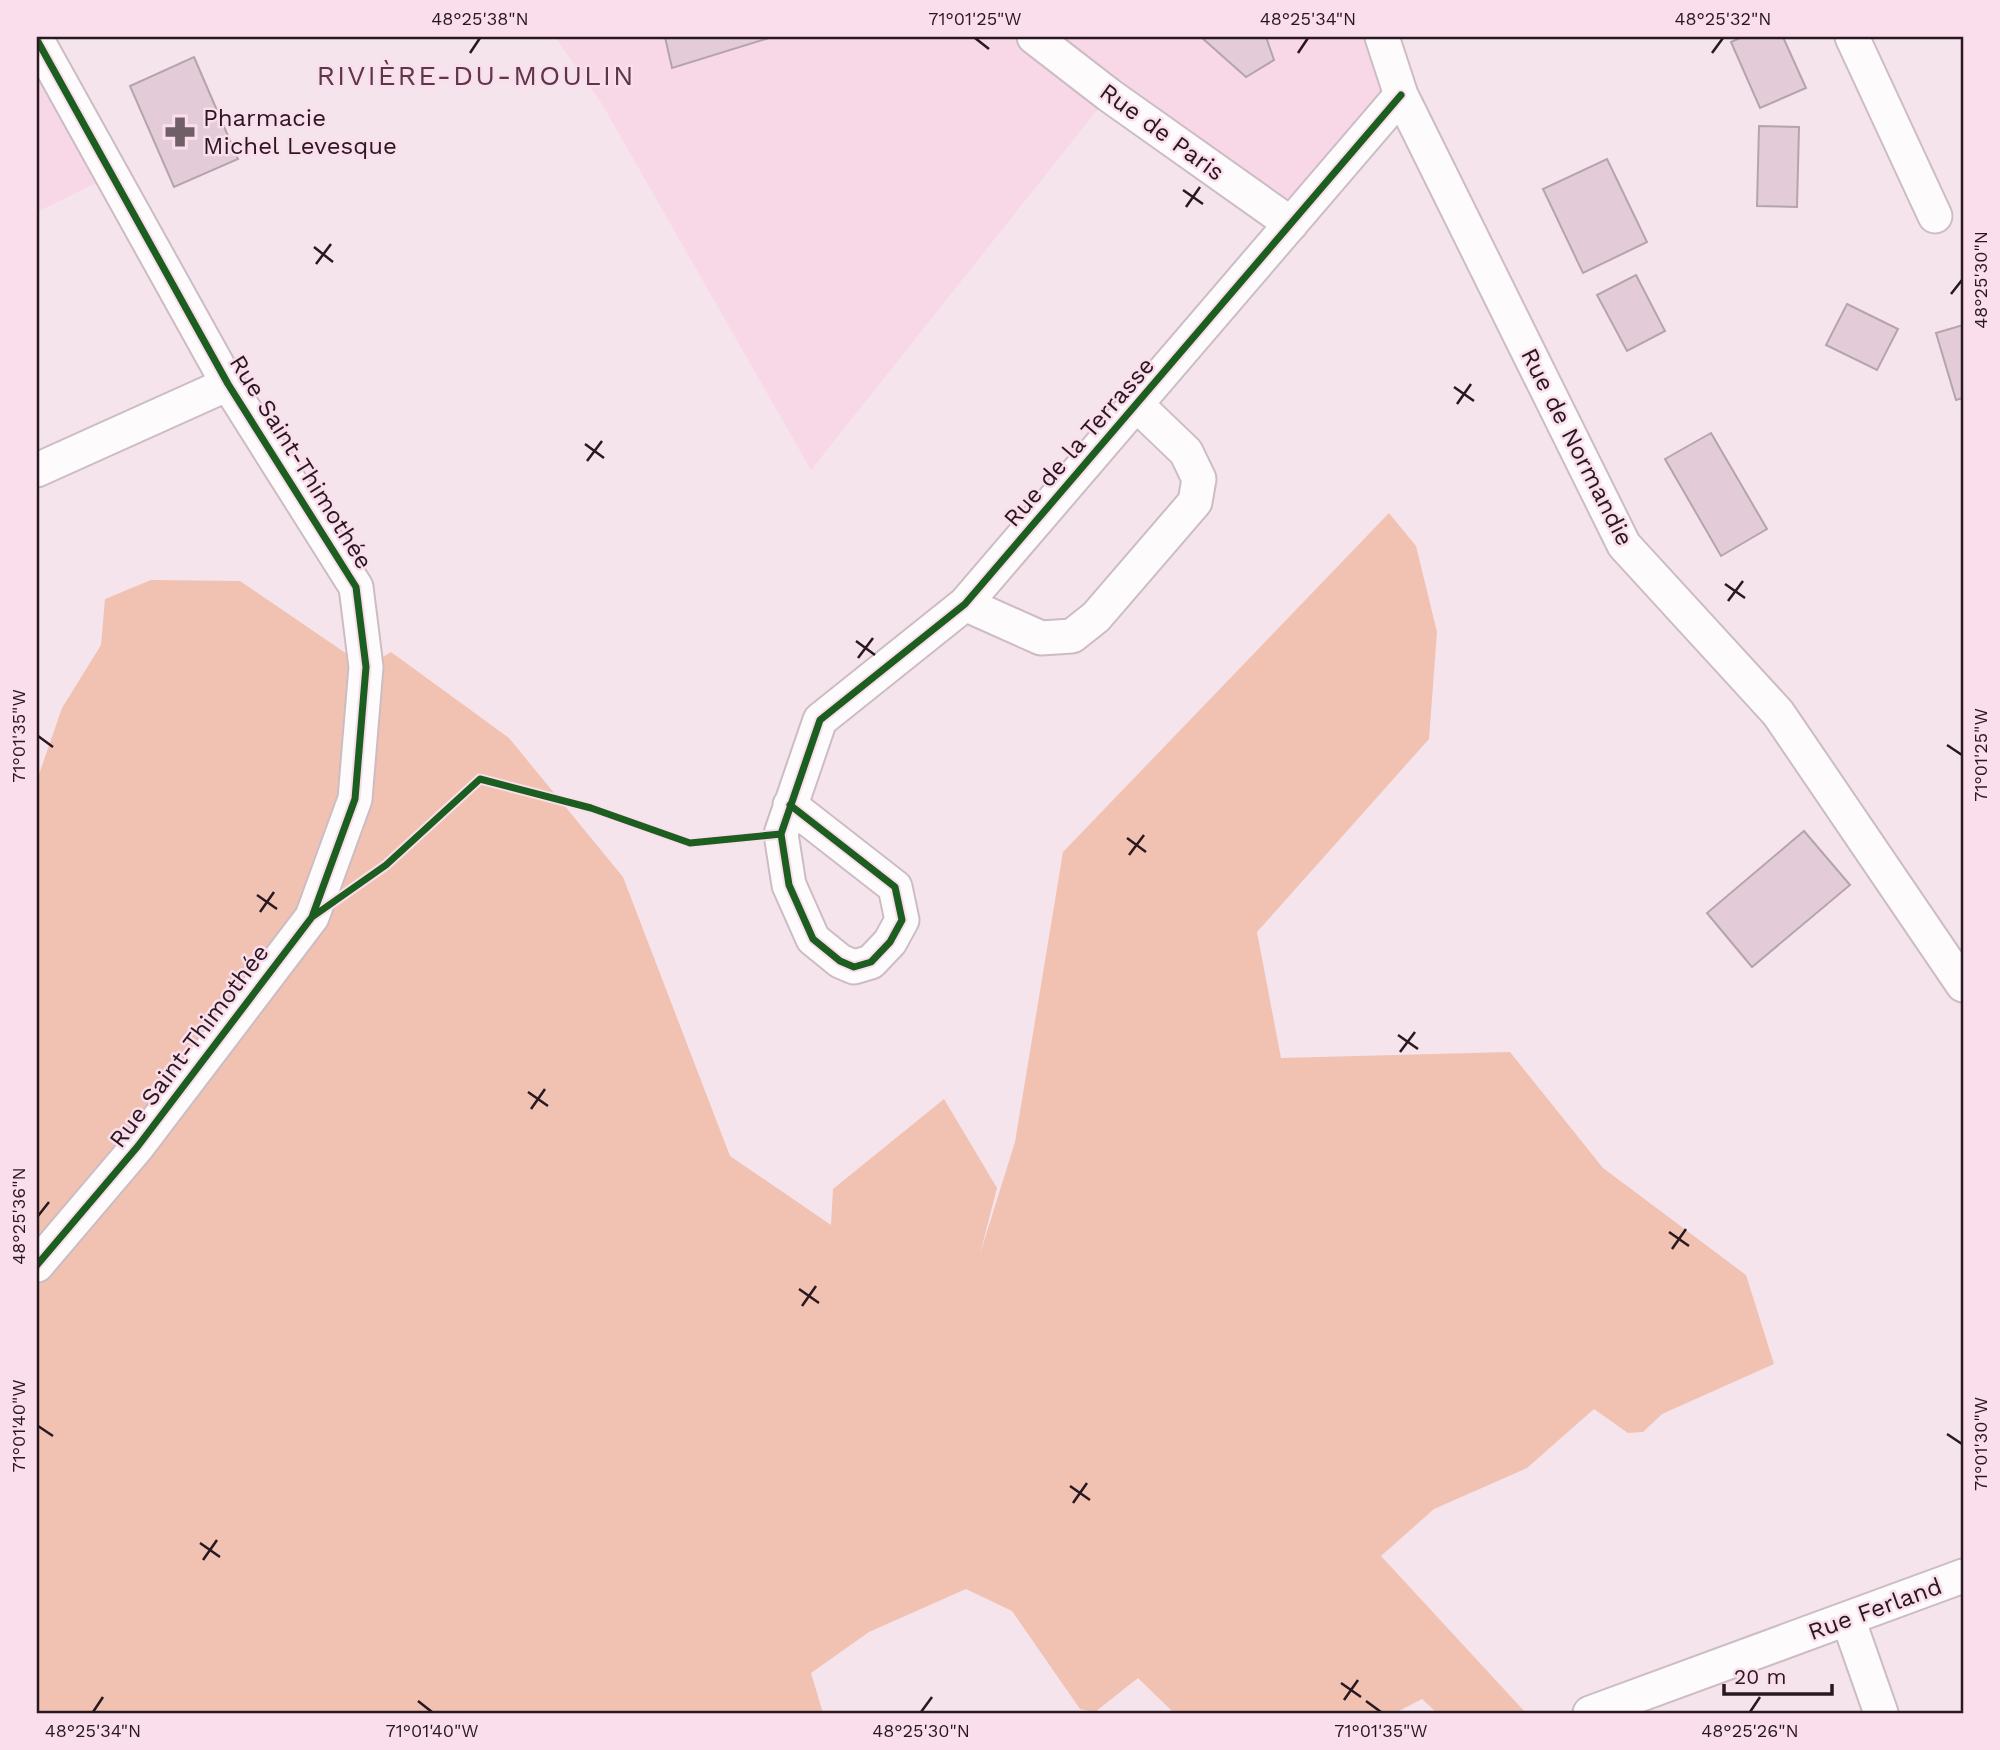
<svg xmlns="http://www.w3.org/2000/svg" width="2000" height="1750" font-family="'Work Sans',sans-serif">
<rect width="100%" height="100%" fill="#f5e4ec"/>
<path fill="#f8d7e7" d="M555 37H1382L1401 95 1291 224 1109 95 811 470 602 104Z
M37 40 112 175 37 212Z"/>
<path fill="#f1c2b2" d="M1389 513 1416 546 1437 632 1429 739 1257 932 1281 1058 1510 1052 1603 1168 1746 1275 1774 1364 1662 1414 1643 1432 1628 1433 1594 1409 1527 1468 1434 1509 1381 1556 1526 1713H1437L1422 1699 1395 1713H1174L1138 1678 1095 1712 1080 1709 1012 1611 966 1589 869 1632 811 1673 823 1713H37V780L62 708 101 645 105 599 151 580 240 581 366 667 391 652 509 738 623 877 730 1156 831 1225 833 1189 944 1099 997 1188 980 1254 1015 1142 1063 852Z"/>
<path fill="#e4cbd8" stroke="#b4a4ac" stroke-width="2" d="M665 37H772L672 68Z
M1201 37H1266L1274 60 1246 77Z
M1742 37H1783L1806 88 1760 108 1731 42Z
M194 57 238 159 174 187 130 86Z
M1759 126 1799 127 1797 207 1757 206Z
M1607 159 1647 242 1583 273 1543 189Z
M1636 275 1665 331 1627 351 1597 295Z
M1847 304 1898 329 1877 370 1826 345Z
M1963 325V398L1956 400 1936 333Z
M1711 433 1767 529 1721 556 1665 459Z
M1804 831 1850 885 1752 967 1707 913Z"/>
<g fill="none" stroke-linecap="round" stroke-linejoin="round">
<g stroke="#ccbcc4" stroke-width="37">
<path id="street" d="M1034 37 1109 95 1291 224
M1382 37 1401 95 1624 545 1778 713 1963 985
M1852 37 1935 216
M37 40 228 384 356 587 366 667 355 799 312 917 138 1146 37 1265
M37 470 228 384
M965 604 1041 638 1072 636 1096 617 1195 502 1199 479 1186 452 1136 404
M790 805 895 887 902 920 890 942 871 962 854 967 840 961 813 939 789 885 781 834 820 720 965 604 1401 95
M1848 1619 1881 1713
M1590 1713 1963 1576"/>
</g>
<use href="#street" stroke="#fefbfc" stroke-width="33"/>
<g stroke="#fbdeec" stroke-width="11">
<path id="cycleway" d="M37 40 228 384 356 587 366 667 355 799 312 917 138 1146 37 1265
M790 805 895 887 902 920 890 942 871 962 854 967 840 961 813 939 789 885 781 834 820 720 965 604 1401 95
M312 917 386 865 480 779 591 808 690 843 781 834"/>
</g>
<use href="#cycleway" stroke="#1b5e20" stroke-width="7"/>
</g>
<path fill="none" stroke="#291820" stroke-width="2.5" d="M975 38 989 49M470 53 480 38M1298 53 1308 38M1712 53 1723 38M1183 190 1203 204M1186 207 1200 187M314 247 333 262M316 264 331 244M1951 294 1962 280M1454 387 1474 401M1457 404 1471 384M585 444 604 458M587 461 602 441M1725 584 1745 598M1728 601 1743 581M856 641 875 655M858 658 873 638M38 736 53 747M1947 745 1962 755M1127 838 1146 852M1129 855 1144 835M257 895 277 909M260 912 274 892M1398 1035 1418 1049M1400 1052 1415 1032M528 1092 548 1106M531 1109 545 1089M38 1216 49 1202M1669 1232 1689 1246M1672 1249 1686 1229M799 1289 819 1303M802 1306 816 1286M38 1426 53 1436M1947 1434 1962 1444M1070 1486 1090 1500M1073 1503 1087 1483M200 1543 220 1557M203 1560 217 1540M1341 1683 1361 1697M1344 1700 1358 1680M418 1701 432 1712M1366 1701 1381 1712M93 1712 103 1697M921 1712 932 1697M1750 1712 1760 1697"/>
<defs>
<g id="pharmacy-bare" transform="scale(2.415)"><path d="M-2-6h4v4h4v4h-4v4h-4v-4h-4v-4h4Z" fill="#705f67" stroke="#fbdeec" stroke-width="2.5" paint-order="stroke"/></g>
</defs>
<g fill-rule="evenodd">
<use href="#pharmacy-bare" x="180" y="132"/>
</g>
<g text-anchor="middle" stroke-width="5" stroke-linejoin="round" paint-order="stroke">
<g font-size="24" fill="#291820" stroke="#fbdeec" text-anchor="start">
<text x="203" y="126">Pharmacie<tspan x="203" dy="28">Michel Levesque</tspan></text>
</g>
<g font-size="24" fill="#291820" stroke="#fbdeec">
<text transform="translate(1162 132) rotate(36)" y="8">Rue de Paris</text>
<text transform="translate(1079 442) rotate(-49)" y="8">Rue de la Terrasse</text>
<text transform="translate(1577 447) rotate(63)" y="8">Rue de Normandie</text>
<text transform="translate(301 462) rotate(58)" y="8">Rue Saint-Thimothée</text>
<text transform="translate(189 1046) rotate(-53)" y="8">Rue Saint-Thimothée</text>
<text transform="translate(1875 1609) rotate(-20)" y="8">Rue Ferland</text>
</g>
<g font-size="28" letter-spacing="2" fill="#5c364a" stroke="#fbdeec">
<text x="476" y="85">RIVIÈRE-DU-MOULIN</text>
</g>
</g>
<rect width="2000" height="1750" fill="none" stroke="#fbdeec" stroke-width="77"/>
<path d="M1724 1684v10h108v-10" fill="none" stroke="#291820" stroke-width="3.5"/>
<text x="1734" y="1684" font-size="21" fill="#291820" stroke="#fbdeec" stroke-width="5" paint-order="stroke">20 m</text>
<rect x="38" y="38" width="1924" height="1674" fill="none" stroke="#291820" stroke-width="2.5"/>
<g font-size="18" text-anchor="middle" fill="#291820">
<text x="480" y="25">48°25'38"N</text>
<text x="975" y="25">71°01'25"W</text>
<text x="1308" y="25">48°25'34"N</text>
<text x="1723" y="25">48°25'32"N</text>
<text transform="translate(1981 280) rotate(-90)" y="6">48°25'30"N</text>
<text transform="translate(19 736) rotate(-90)" y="6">71°01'35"W</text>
<text transform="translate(1981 755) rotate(-90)" y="6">71°01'25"W</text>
<text transform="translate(19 1216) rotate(-90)" y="6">48°25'36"N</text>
<text transform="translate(19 1426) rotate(-90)" y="6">71°01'40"W</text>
<text transform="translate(1981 1444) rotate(-90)" y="6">71°01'30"W</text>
<text x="93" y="1737">48°25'34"N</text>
<text x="432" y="1737">71°01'40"W</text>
<text x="921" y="1737">48°25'30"N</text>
<text x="1381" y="1737">71°01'35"W</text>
<text x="1750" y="1737">48°25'26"N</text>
</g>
</svg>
